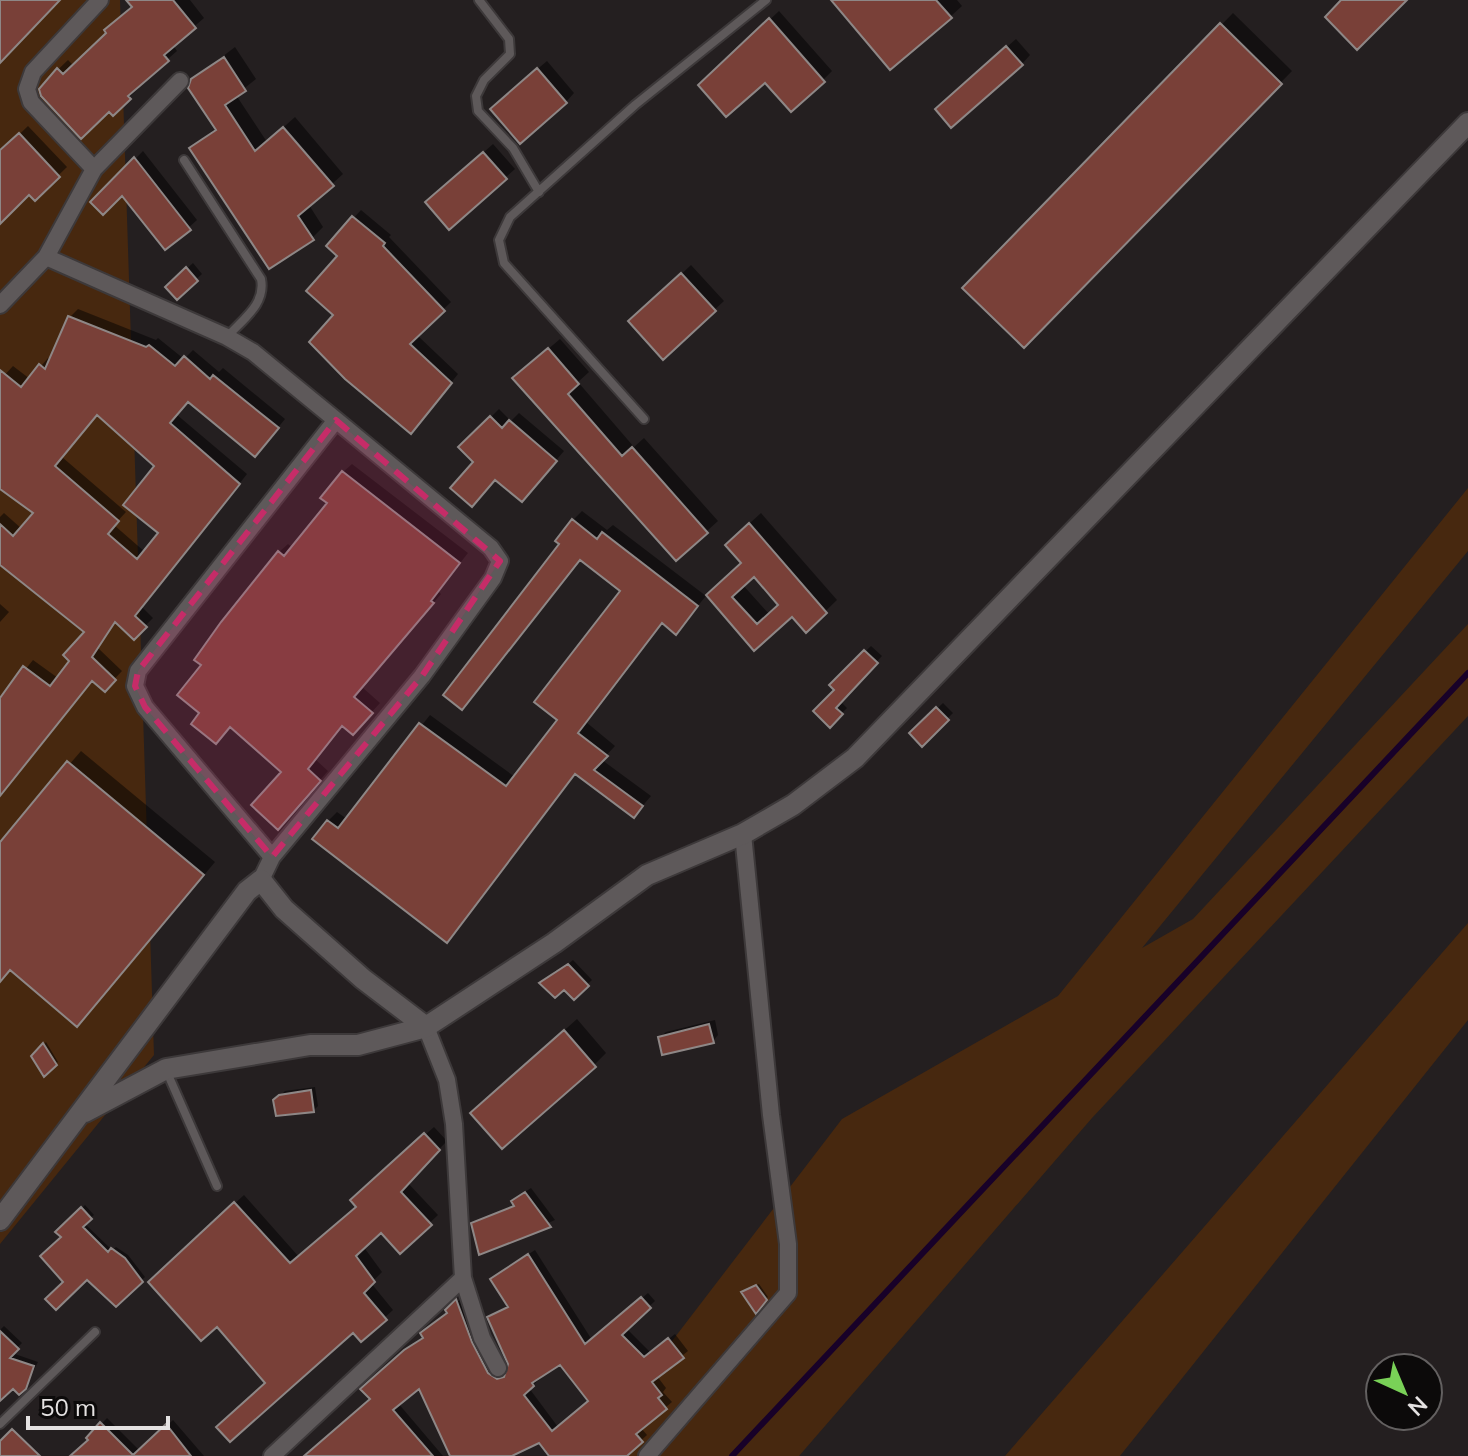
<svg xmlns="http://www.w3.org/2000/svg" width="1468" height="1456" font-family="Mulish,sans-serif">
<rect width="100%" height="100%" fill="#241f20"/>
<path fill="#47280f" d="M0 0H120L154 1055 0 1244Z
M1468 488V551L1142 948 1193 919 1468 624V716L1092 1118 799 1456H584L842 1119 1058 996Z
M1468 923V1020L1120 1456H1005Z"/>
<path fill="#0007" fill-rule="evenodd" d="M129 0H190L204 18 173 45 177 51 137 86 139 88 113 113 109 109 43 96 42 85 68 60 74 66 134 6Z
M833 0H957L962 6 950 17Z
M779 11 832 71 823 80 791 109 765 80 700 85Z
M1233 13 1292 71 1024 346 965 288Z
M1016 39 1030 55 1022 64 946 100Z
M235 47 256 79 236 95 267 142 295 117 343 174 309 205 323 227 312 238 191 148 216 128 192 80Z
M547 61 574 93 566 102 501 100Z
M28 126 67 167 35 198 29 192 0 223V153Z
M493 144 515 169 449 227 437 194Z
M143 151 197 220 166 248 122 193 93 202Z
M361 210 391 235 389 237 451 302 417 335 458 374 418 424 340 256 328 246Z
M193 263 202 274 177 297 167 287Z
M691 265 724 301 663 357 640 313Z
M78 309 156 340 158 338 184 359 193 350 219 372 223 368 285 419 263 446 189 400 176 414 247 474 142 607 153 618 134 637 116 621 98 648 122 671 104 690 92 679 0 789V701L33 660 58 678 86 632 0 562V517L4 513 22 529 36 513 0 487V380L13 366 30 379 48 358 51 360 70 317ZM98 413 157 466 161 533 145 552 114 525 126 512 62 457Z
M560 339 589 372 578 382 634 447 644 438 718 521 676 559 526 368Z
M499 409 511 421 519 413 564 451 530 491 476 462 461 447Z
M352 464 468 553 438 591 441 594 362 687 380 703 361 724H343L315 759 328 771 286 819 284 772 231 725 202 713 204 665 279 552 288 544 293 548 330 503 343 472Z
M582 511 607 530 613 525 706 596 676 632 663 622 586 722 615 746 602 760 651 796 634 816 576 773 455 931 328 821 337 812 347 819 430 715 515 777 560 720 623 591 581 558 462 708 573 520Z
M761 513 837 600 806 630 792 614 754 648 708 595 743 562 739 533ZM754 574 780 604 769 614 742 584Z
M0 604 9 612 0 622Z
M871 646 882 656 840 701 847 708 830 725 836 690 831 685Z
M943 703 953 713 922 744 912 733Z
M81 751 215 862 89 1012 10 968H0V845Z
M573 960 592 980 574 997 564 987 542 983 556 970 559 972Z
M577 1019 606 1053 594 1065 485 1101Z
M715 1020 718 1035 713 1041 660 1037 666 1032Z
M46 1042 58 1062 44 1074 33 1056Z
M315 1087 318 1106 314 1110 275 1101 285 1091Z
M434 1127 447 1141 407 1182 438 1215 400 1251 381 1230 363 1246 382 1272 371 1283 393 1310 361 1339 353 1330 267 1382 217 1324 158 1274 244 1195 299 1257 359 1206 361 1192Z
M531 1188 555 1220 480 1252 473 1224 515 1204 519 1196Z
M85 1205 94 1215 84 1223 112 1250 116 1247 128 1255 145 1277 116 1304 87 1277 66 1282 64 1237 58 1232Z
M535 1250 592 1340 648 1293 655 1301 626 1328 651 1353 675 1334 688 1351 657 1376 666 1388 663 1392 672 1402 641 1428 647 1435 624 1456H552L539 1441 510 1456H452L420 1386 398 1403 443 1456H313L372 1399 363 1389 425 1337 463 1296 494 1368 504 1374 509 1372 510 1363 489 1317 509 1305 498 1274ZM560 1363 590 1400 558 1427 529 1388Z
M759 1284 768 1297 756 1310 746 1290Z
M4 1326 22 1343 12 1353 38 1362 25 1387 13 1386 0 1394V1330Z
M1413 1352 1432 1372 1428 1376V1368H1397Z
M107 1418 140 1451 173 1420 204 1456H71L91 1440 88 1438Z"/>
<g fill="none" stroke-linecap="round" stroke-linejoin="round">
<path stroke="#180129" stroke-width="6" d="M732 1456 1468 673"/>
</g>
<path fill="#794038" stroke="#8e8786" stroke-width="2" fill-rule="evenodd" d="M0 0H60L0 63Z
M126 0H173L196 28 164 55 169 61 128 96 131 99 113 116 109 112 81 139 41 96 39 89 57 68 63 74 106 33 104 30 132 7Z
M831 0H936L952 18 890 70Z
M1341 0H1407L1357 50 1325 17Z
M769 18 825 82 791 112 765 83 726 117 698 85Z
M1220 23 1282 84 1024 348 962 288Z
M1006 46 1023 65 951 128 935 109Z
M224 57 246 91 225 105 255 151 283 127 334 186 298 216 314 240 269 269 189 148 216 130 188 88 191 79Z
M537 68 567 103 520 144 490 109Z
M19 133 60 177 35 201 29 195 0 224V150Z
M483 152 507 179 449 230 425 202Z
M134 157 191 230 165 250 122 196 103 215 90 202Z
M352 216 385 243 383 246 445 311 410 344 452 383 411 434 345 379 309 342 333 315 306 291 337 256 326 246Z
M186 267 198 281 177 300 165 287Z
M681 273 716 311 663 360 628 321Z
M68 316 146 347 149 345 175 366 184 356 210 379 213 375 279 428 255 457 188 402 170 423 240 484 135 616 147 627 134 640 115 622 92 657 116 680 105 692 92 681 0 796V698L23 666 50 686 69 661 63 655 84 632 0 565V524L13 536 33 513 0 489V370L21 387 39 364 45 369ZM97 415 154 466 123 505 158 533 137 559 108 534 119 521 55 466Z
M548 348 579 384 568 394 622 456 632 447 708 533 676 561 512 378Z
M490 416 502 428 509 420 557 461 522 502 495 480 472 507 450 488 473 462 458 447Z
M342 471 460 563 431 601 434 603 354 697 373 713 353 735 342 726 308 769 321 781 278 830 251 805 281 772 230 727 216 744 191 724 199 713 177 695 201 665 194 660 221 622 278 551 284 556 327 503 320 498Z
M572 519 597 539 602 532 698 606 676 635 662 623 578 733 608 756 594 770 643 806 634 818 575 774 447 943 312 839 327 820 338 828 419 723 506 786 557 720 534 702 620 591 580 560 462 710 443 695 559 544 555 541Z
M749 523 827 613 806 633 792 617 754 651 706 595 741 563 725 545ZM754 577 778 605 757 624 732 597Z
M864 650 878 663 836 708 843 714 830 728 813 711 834 690 829 685Z
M936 707 949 720 922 747 909 733Z
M67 761 204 875 77 1027 10 970 0 982V842Z
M568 964 589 986 574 1000 564 990 555 998 539 983Z
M709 1024 714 1043 662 1055 658 1037Z
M564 1030 596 1067 502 1149 470 1113Z
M43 1043 57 1065 44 1077 31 1056Z
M311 1090 314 1112 276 1116 273 1100 279 1095Z
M424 1133 440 1150 401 1192 432 1225 400 1254 381 1233 356 1256 375 1282 364 1293 387 1320 361 1342 353 1333 230 1442 216 1427 265 1383 217 1327 201 1341 148 1282 234 1202 290 1263 356 1207 350 1200Z
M525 1192 551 1227 479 1255 471 1223 514 1206 511 1201Z
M81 1207 92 1219 83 1227 108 1252 111 1248 125 1258 143 1282 116 1307 87 1280 56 1310 45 1299 63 1282 40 1256 61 1237 55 1232Z
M528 1254 585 1344 641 1297 651 1308 622 1335 644 1357 668 1338 684 1358 652 1382 662 1395 658 1398 667 1409 636 1434 643 1442 627 1456H549L539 1443 512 1456H450L419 1389 393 1410 433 1456H304L370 1399 360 1389 404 1350 423 1338 420 1333 447 1313 445 1310 456 1299 472 1342 488 1373 497 1379 504 1377 508 1364 487 1317 508 1307 490 1279ZM560 1365 588 1401 552 1431 524 1395 534 1386 532 1383Z
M756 1285 767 1300 756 1314 741 1292Z
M0 1331 19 1349 10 1358 34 1366 26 1389 19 1395 13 1389 0 1401Z
M100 1422 133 1455 166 1424 191 1456H70L88 1440 86 1438Z
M12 1429 40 1456H0V1441Z"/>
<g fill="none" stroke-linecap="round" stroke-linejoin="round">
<g stroke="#3d393a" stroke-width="12">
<path id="service" d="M479 0 509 39 510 54 484 80 476 96 478 111 513 148 539 192
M184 160 261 279C266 304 243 319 227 337
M644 419 504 263 499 240 510 217 635 105 766 0
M166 1070 217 1186
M0 1424 95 1332"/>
</g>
<g stroke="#3d393a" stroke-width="20">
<path id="minor" d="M94 169 31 102 27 89 33 72 100 0
M46 257 227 337 253 352 336 420 138 671 135 686 145 707 272 857
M0 305 46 257 94 169 180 81
M261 880 272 857 422 676 493 578 500 561 491 548 336 420
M426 1027 447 1080 454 1124 463 1278 482 1338 498 1368
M272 1456 463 1278
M647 1456 788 1293V1244L771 1115 743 834"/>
</g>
<g stroke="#3d393a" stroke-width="24">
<path id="tertiary" d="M85 1112 166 1069 310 1045H358L426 1027
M0 1220 247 891 261 880 284 909 363 979 426 1027 554 943 647 875 743 834 793 805 855 758 1468 123"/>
</g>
<use href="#service" stroke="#5e595a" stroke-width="8"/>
<use href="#minor" stroke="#5e595a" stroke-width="16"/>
<use href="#tertiary" stroke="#5e595a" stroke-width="20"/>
</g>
<path fill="#c62c68" fill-opacity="0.2" stroke="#c62c68" stroke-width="6" stroke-dasharray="16 10" stroke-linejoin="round" d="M336 420 500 561 422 676 272 857 145 707 135 686 138 671Z"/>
<g transform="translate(1404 1392) rotate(136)"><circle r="38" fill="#0c0a0a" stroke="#636060" stroke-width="2"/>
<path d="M0-6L14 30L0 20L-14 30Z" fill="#79d157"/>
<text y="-12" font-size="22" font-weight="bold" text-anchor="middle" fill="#e5e2e2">N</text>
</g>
<path d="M28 1416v12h140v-12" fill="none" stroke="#e5e2e2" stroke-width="4"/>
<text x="40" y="1416" font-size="24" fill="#e5e2e2" stroke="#0c0a0a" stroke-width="6" paint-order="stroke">50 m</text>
</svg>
